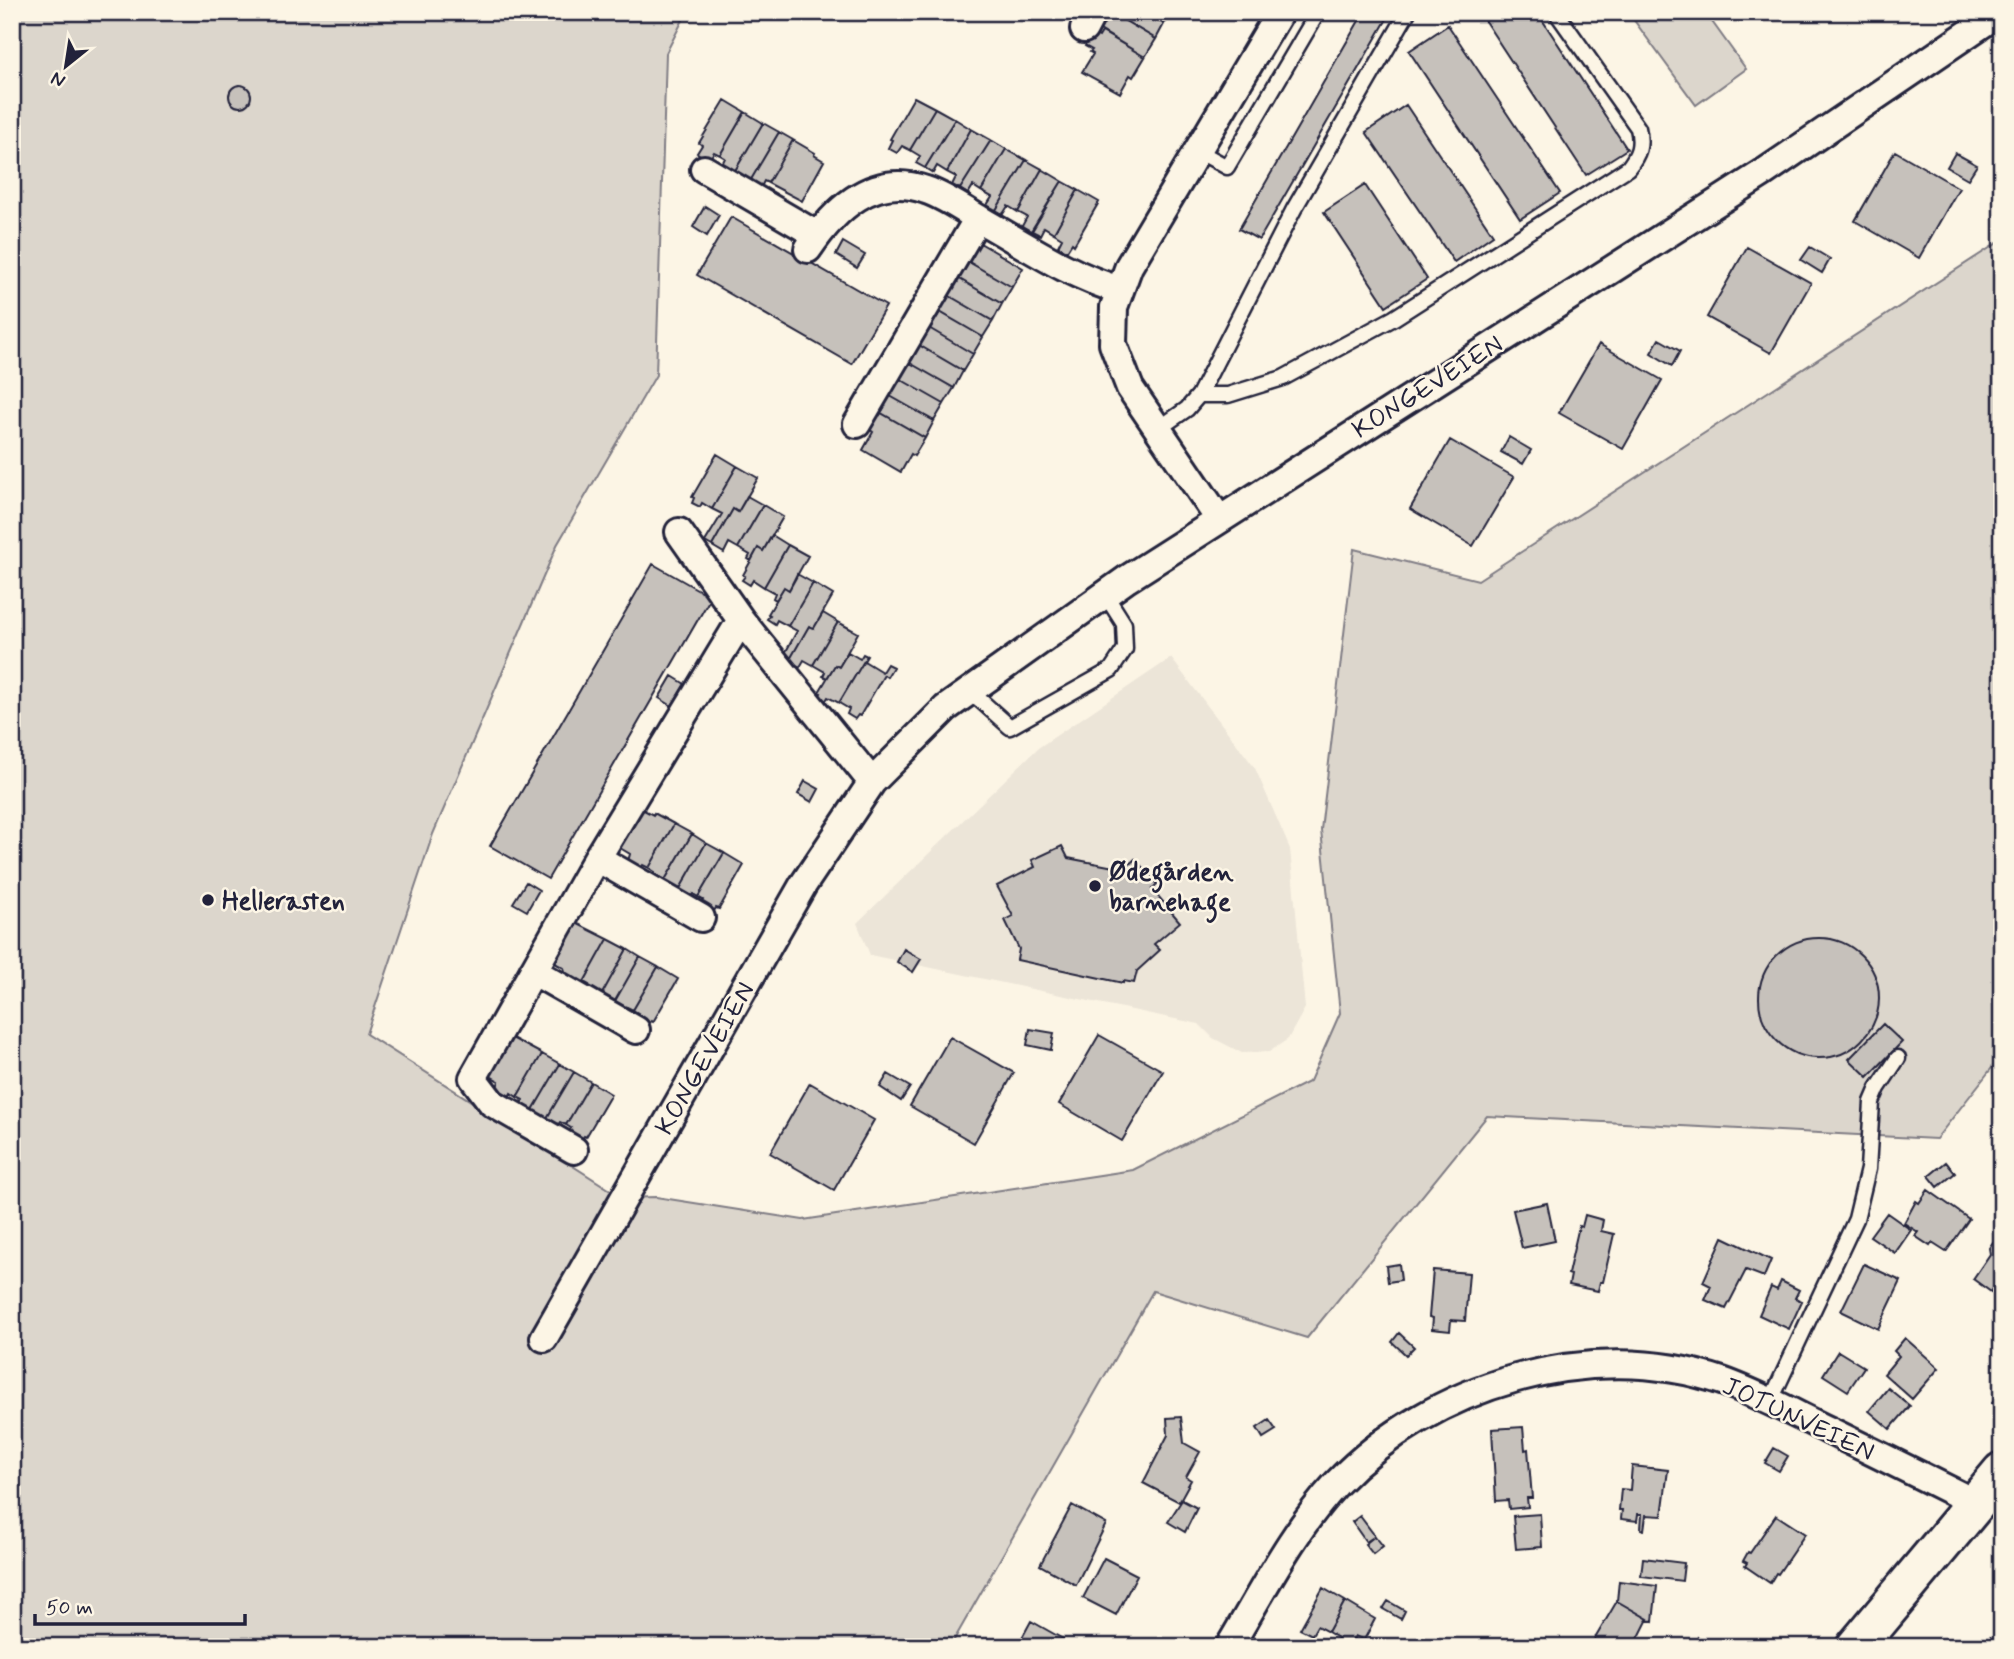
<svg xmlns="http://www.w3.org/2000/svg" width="2014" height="1659" font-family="Mynerve,sans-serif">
<rect width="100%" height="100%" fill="#fcf5e5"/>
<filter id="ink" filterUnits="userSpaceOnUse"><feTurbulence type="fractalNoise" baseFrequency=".0143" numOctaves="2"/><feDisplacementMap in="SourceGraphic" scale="14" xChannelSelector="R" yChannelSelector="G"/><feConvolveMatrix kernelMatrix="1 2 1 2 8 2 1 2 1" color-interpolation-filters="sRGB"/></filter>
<g filter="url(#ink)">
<path fill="#ece5d8" d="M1171 658 1255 768 1290 849 1305 1008 1288 1039 1269 1052 1242 1053 1213 1038 1199 1024 870 955 857 923 1038 748Z"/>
<path fill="#dcd6cc" stroke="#7f7c84" stroke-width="2" d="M12 12H687L666 53 656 375 557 545 433 834 366 1034 623 1198 656 1197 803 1220 1133 1170 1310 1081 1340 1013 1321 830 1354 549 1478 580 2002 240V1055L1936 1139 1487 1116 1307 1338 1153 1291 950 1647H12Z
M1628 12H1705L1746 69 1696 105Z"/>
<path fill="#c6c1bb" stroke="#22223b" stroke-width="2" d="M1103 12H1110L1156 39 1145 57 1095 27Z
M1110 12H1144L1164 24 1156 39Z
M1144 12H1171L1164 24Z
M1364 12H1391L1259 240 1239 229Z
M1479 12H1537L1627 149 1586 175Z
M1448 25 1560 193 1520 219 1409 51Z
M1102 32 1145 57 1133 77 1130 75 1120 93 1082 72 1093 54 1090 52 1092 50 1085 46 1092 33 1099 37Z
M229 96a11 11 0 1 1 22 0a11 11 0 1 1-22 0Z
M914 97 935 108 910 150 902 146 897 153 888 148 892 140 890 139Z
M725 100 745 112 720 155 714 152 709 160 697 153 702 145 699 143Z
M1406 105 1493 235 1454 262 1366 132Z
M935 108 955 119 925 168 916 163 920 156 910 150Z
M745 112 763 123 733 174 721 166 725 158 720 155Z
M955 119 971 129 947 172 937 166 933 173 925 168Z
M763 123 779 132 749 183 733 174Z
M971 129 991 140 960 189 952 185 956 177 947 172Z
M779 132 793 140 768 183 764 181 760 189 749 183Z
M793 140 815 153 814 155 824 161 802 201 768 183Z
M991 140 1006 149 981 191 973 186 968 194 960 189Z
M1006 149 1026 160 996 210 987 205 992 197 981 191Z
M1895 151 1959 188 1919 258 1855 221Z
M1955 153 1977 165 1968 179 1947 167Z
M1026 160 1042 169 1018 212 1008 206 1003 214 996 210Z
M1042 169 1062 181 1031 231 1022 226 1027 217 1018 212Z
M1062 181 1078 190 1054 233 1044 227 1040 235 1032 231Z
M1365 185 1427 279 1386 306 1324 212Z
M1078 190 1099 202 1074 245 1072 243 1067 251 1058 246 1062 238 1054 233Z
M705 206 719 215 707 236 693 227Z
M731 217 886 306 852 364 697 275Z
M970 241 978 246 980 243 1023 268 1012 287 969 262 970 259 962 254Z
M843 242 865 255 857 268 836 255Z
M1747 247 1811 283 1771 353 1707 317Z
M1810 247 1830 259 1822 273 1801 260Z
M969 262 1012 287 1002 304 951 274 957 264 965 269Z
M951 274 1002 304 993 321 941 291Z
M941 291 993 321 983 337 940 312 942 308 934 303Z
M940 312 983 337 973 354 922 324 928 313 937 317Z
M922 324 973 354 963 371 912 341Z
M1659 339 1680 351 1672 366 1651 353Z
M912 341 963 371 954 388 910 363 914 356 906 352Z
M1599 344 1662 380 1623 449 1559 413Z
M901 362 908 366 910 363 954 388 944 404 893 375Z
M893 375 944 404 934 421 883 392Z
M883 392 934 421 925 438 881 413 885 406 878 401Z
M872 410 880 415 881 413 925 438 914 456 911 454 901 472 863 450 873 432 864 425Z
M1509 437 1531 450 1523 464 1501 452Z
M1450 440 1514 477 1473 546 1410 509Z
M717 454 737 466 712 509 702 503 700 507 692 503 694 498 692 497Z
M737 466 758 478 738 512 733 509 712 546 705 542 722 514 712 509Z
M747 496 763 505 738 548 729 543 724 553 712 546 733 509 738 512Z
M763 505 783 517 763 551 758 548 751 561 748 559 750 555 738 548Z
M772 535 788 545 764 587 753 580 750 585 742 580 745 576 743 575 758 548 763 551Z
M788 545 808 556 789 590 784 587 776 600 773 598 775 593 764 587Z
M653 564 711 597 548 879 490 846Z
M797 574 813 583 788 626 777 620 775 624 767 619 770 615 768 614 784 587 789 590Z
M813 583 833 595 814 628 809 626 789 661 783 657 797 631 788 626Z
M823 613 838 622 813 665 804 660 800 667 789 661 809 626 814 628Z
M838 622 858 633 839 667 835 665 827 678 823 676 825 672 813 665Z
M848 652 860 659 863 654 867 656 839 703 828 697 825 702 818 698 821 693 819 692 835 665 839 667Z
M864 661 882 672 887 664 893 667 887 677 884 675 860 716 858 715 855 719 847 714 849 709 839 703Z
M672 676 685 684 672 706 659 698Z
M805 781 819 789 812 802 798 794Z
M642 809 653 815 654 813 674 824 649 868 643 865 639 872 627 865 630 854 620 848Z
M674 824 692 834 662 885 651 879 655 872 649 868Z
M692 834 706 843 677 894 662 885Z
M706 843 724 853 698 897 693 894 689 901 677 894Z
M1062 846 1068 858 1124 869 1135 859 1157 884 1152 889 1180 922 1154 944 1160 950 1137 971 1134 983 1123 981V983L1017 960 1019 949 1005 920 1013 916 997 886 1035 867 1032 860Z
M724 853 744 865 719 909 716 908 712 914 699 906 703 900 698 897Z
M526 882 539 890 527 911 513 903Z
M576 923 608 939 584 982 579 979 574 987 561 979 565 971 564 968 553 962Z
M1759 998a60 60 0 1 1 120 0a60 60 0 1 1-120 0Z
M608 939 627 949 598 1001 585 993 589 985 584 982Z
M627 949 640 957 611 1008 598 1001Z
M904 949 921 959 913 972 897 962Z
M640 957 658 967 633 1010 627 1007 622 1015 611 1008Z
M658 967 678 979 653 1022 651 1021 646 1029 633 1021 638 1013 633 1010Z
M1883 1024 1902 1042 1868 1077 1849 1059Z
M1030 1029 1054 1033 1051 1050 1027 1045Z
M1099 1035 1163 1071 1122 1141 1059 1104Z
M510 1037 542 1054 517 1097 511 1093 507 1101 495 1093 499 1081 488 1075Z
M950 1037 1014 1073 974 1143 910 1106Z
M542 1054 560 1064 530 1115 518 1108 523 1100 517 1097Z
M560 1064 574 1072 544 1123 530 1115Z
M574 1072 591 1082 566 1125 560 1122 556 1130 544 1123Z
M888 1074 910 1087 901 1101 880 1087Z
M591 1082 611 1094 586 1137 584 1136 580 1143 567 1135 571 1128 566 1125Z
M810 1083 874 1120 834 1190 770 1153Z
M1946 1162 1955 1173 1938 1187 1929 1176Z
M1928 1190 1969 1219 1946 1252 1932 1243 1930 1246 1915 1236 1918 1232 1904 1223 1916 1201 1919 1203Z
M1547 1203 1555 1241 1522 1248 1513 1210Z
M1887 1213 1911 1230 1895 1253 1870 1236Z
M1585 1215 1603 1220 1601 1231 1614 1234 1603 1282H1600L1598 1291 1569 1285 1571 1275 1568 1274 1579 1226 1582 1227Z
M2002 1236V1284L1998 1281 1991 1292 1973 1279 1990 1254 1989 1248 1993 1242 1999 1240Z
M1723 1237 1771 1260 1764 1277 1746 1270 1726 1309 1705 1300 1711 1286 1703 1282Z
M1399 1264 1401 1280 1388 1282 1386 1266Z
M1864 1264 1901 1281 1878 1329 1841 1311Z
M1433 1270 1469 1273 1465 1321 1451 1320 1450 1331 1432 1329 1433 1318 1429 1317Z
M1781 1281 1799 1290 1795 1298 1802 1301 1789 1329 1759 1315 1771 1287 1777 1290Z
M1399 1333 1414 1347 1406 1355 1392 1342Z
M1905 1338 1939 1368 1912 1399 1884 1374 1899 1356 1894 1351Z
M1838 1351 1864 1367 1848 1391 1823 1375Z
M1888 1388 1910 1406 1890 1429 1869 1411Z
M2002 1391V1411L1992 1403Z
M1181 1417 1184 1443 1200 1452 1186 1477 1191 1480 1179 1502 1143 1483 1168 1435 1167 1418Z
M1269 1420 1276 1430 1263 1438 1257 1428Z
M1523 1427 1525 1450 1528 1449 1532 1498H1527L1528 1507 1509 1509 1508 1500 1496 1501 1492 1429Z
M1774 1448 1788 1456 1779 1471 1765 1463Z
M1632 1466 1668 1470 1662 1516 1646 1515 1644 1530 1641 1529 1642 1514H1638L1637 1521 1621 1519 1622 1510H1619L1621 1489 1630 1490Z
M1182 1500 1197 1508 1185 1532 1168 1522Z
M1072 1505 1106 1524 1076 1585 1040 1565Z
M1540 1514 1542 1547 1516 1549 1513 1516Z
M1776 1515 1805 1534 1778 1574 1776 1573 1770 1583 1745 1566 1747 1563 1743 1561 1748 1552 1750 1553Z
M1360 1516 1375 1536 1366 1542 1352 1522Z
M1375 1536 1383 1546 1373 1554 1365 1544Z
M1104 1558 1137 1575 1116 1615 1083 1598Z
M1643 1558 1684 1563 1682 1581 1641 1576Z
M1619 1581 1657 1586 1653 1621 1647 1620 1648 1619 1617 1601Z
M1323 1588 1345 1601 1328 1632 1317 1626 1312 1635 1300 1629Z
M1345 1601 1375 1619 1364 1640 1355 1636 1349 1647H1334L1338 1638 1328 1632Z
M1388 1601 1405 1611 1401 1619 1383 1609Z
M1617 1601 1648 1619 1634 1647H1590Z
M1031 1621 1063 1639 1058 1647H1017Z
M1698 1637 1714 1647H1692Z
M1990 1637 2001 1647H1976L1979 1644 1982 1646Z"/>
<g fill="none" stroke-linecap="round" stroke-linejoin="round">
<g stroke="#22223b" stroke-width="19">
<path id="lane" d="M1200 152 1227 167 1318 12
M1199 395H1228L1283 378 1394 318 1628 168C1639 154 1642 145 1638 128L1556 12
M1158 429 1187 409 1199 395 1294 209 1408 12
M970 691 1010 727 1111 670 1125 649 1124 624 1105 594
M1770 1402 1856 1219 1868 1169 1872 1102 1878 1088 1898 1058"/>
</g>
<g stroke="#22223b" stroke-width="32">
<path id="street" d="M1084 29 1093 12
M704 169 817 235
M808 249C835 209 873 171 926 190 947 197 967 212 986 223 1030 248 1071 276 1120 290
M857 424 978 218
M1219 519 1130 388 1113 344 1114 307 1129 266 1280 12
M679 532 741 620 872 782
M597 858 701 918
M533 971 636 1030
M574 1150 492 1103 473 1078 597 858 741 620
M544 1338 803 885 872 782 946 708 1127 579 1763 173 2000 12
M1229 1647C1262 1592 1293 1530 1337 1483 1431 1385 1590 1336 1722 1381 1759 1394 1793 1413 1828 1430 1877 1454 1926 1478 1975 1503"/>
</g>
<g stroke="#22223b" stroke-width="44">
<path id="secondary" d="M1856 1647 2002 1472"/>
</g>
<use href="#lane" stroke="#fcf5e5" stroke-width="14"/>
<use href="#street" stroke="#fcf5e5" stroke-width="26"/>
<use href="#secondary" stroke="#fcf5e5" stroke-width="38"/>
</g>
</g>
<g fill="#22223b" stroke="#fcf5e5" stroke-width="2.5">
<circle cx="1095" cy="886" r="7"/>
<circle cx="208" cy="900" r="7"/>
</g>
<g text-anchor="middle" stroke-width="5" stroke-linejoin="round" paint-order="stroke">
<g font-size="26" fill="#22223b" stroke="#fcf5e5">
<text transform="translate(1427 386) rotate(-32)" y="9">KONGEVEIEN</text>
<text transform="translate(704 1058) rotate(-60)" y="9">KONGEVEIEN</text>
<text transform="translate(1799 1418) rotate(25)" y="9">JOTUNVEIEN</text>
</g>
<g font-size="26" font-weight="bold" fill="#22223b" stroke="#fcf5e5" text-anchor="start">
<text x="1109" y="880">Ødegården<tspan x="1109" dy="30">barnehage</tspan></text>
<text x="222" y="909">Hellerasten</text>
</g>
</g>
<rect width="2014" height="1659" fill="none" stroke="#fcf5e5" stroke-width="42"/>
<rect x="21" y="21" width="1972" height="1617" fill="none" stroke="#22223b" stroke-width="2.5" filter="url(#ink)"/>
<g transform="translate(66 66) rotate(210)" stroke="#fcf5e5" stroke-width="5" paint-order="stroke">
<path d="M0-5L12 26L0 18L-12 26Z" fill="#22223b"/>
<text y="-10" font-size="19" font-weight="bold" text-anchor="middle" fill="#22223b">N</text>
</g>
<path d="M35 1614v10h210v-10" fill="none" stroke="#22223b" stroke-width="3.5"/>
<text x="46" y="1614" font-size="21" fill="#22223b" stroke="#fcf5e5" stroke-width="5" paint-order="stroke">50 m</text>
</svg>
